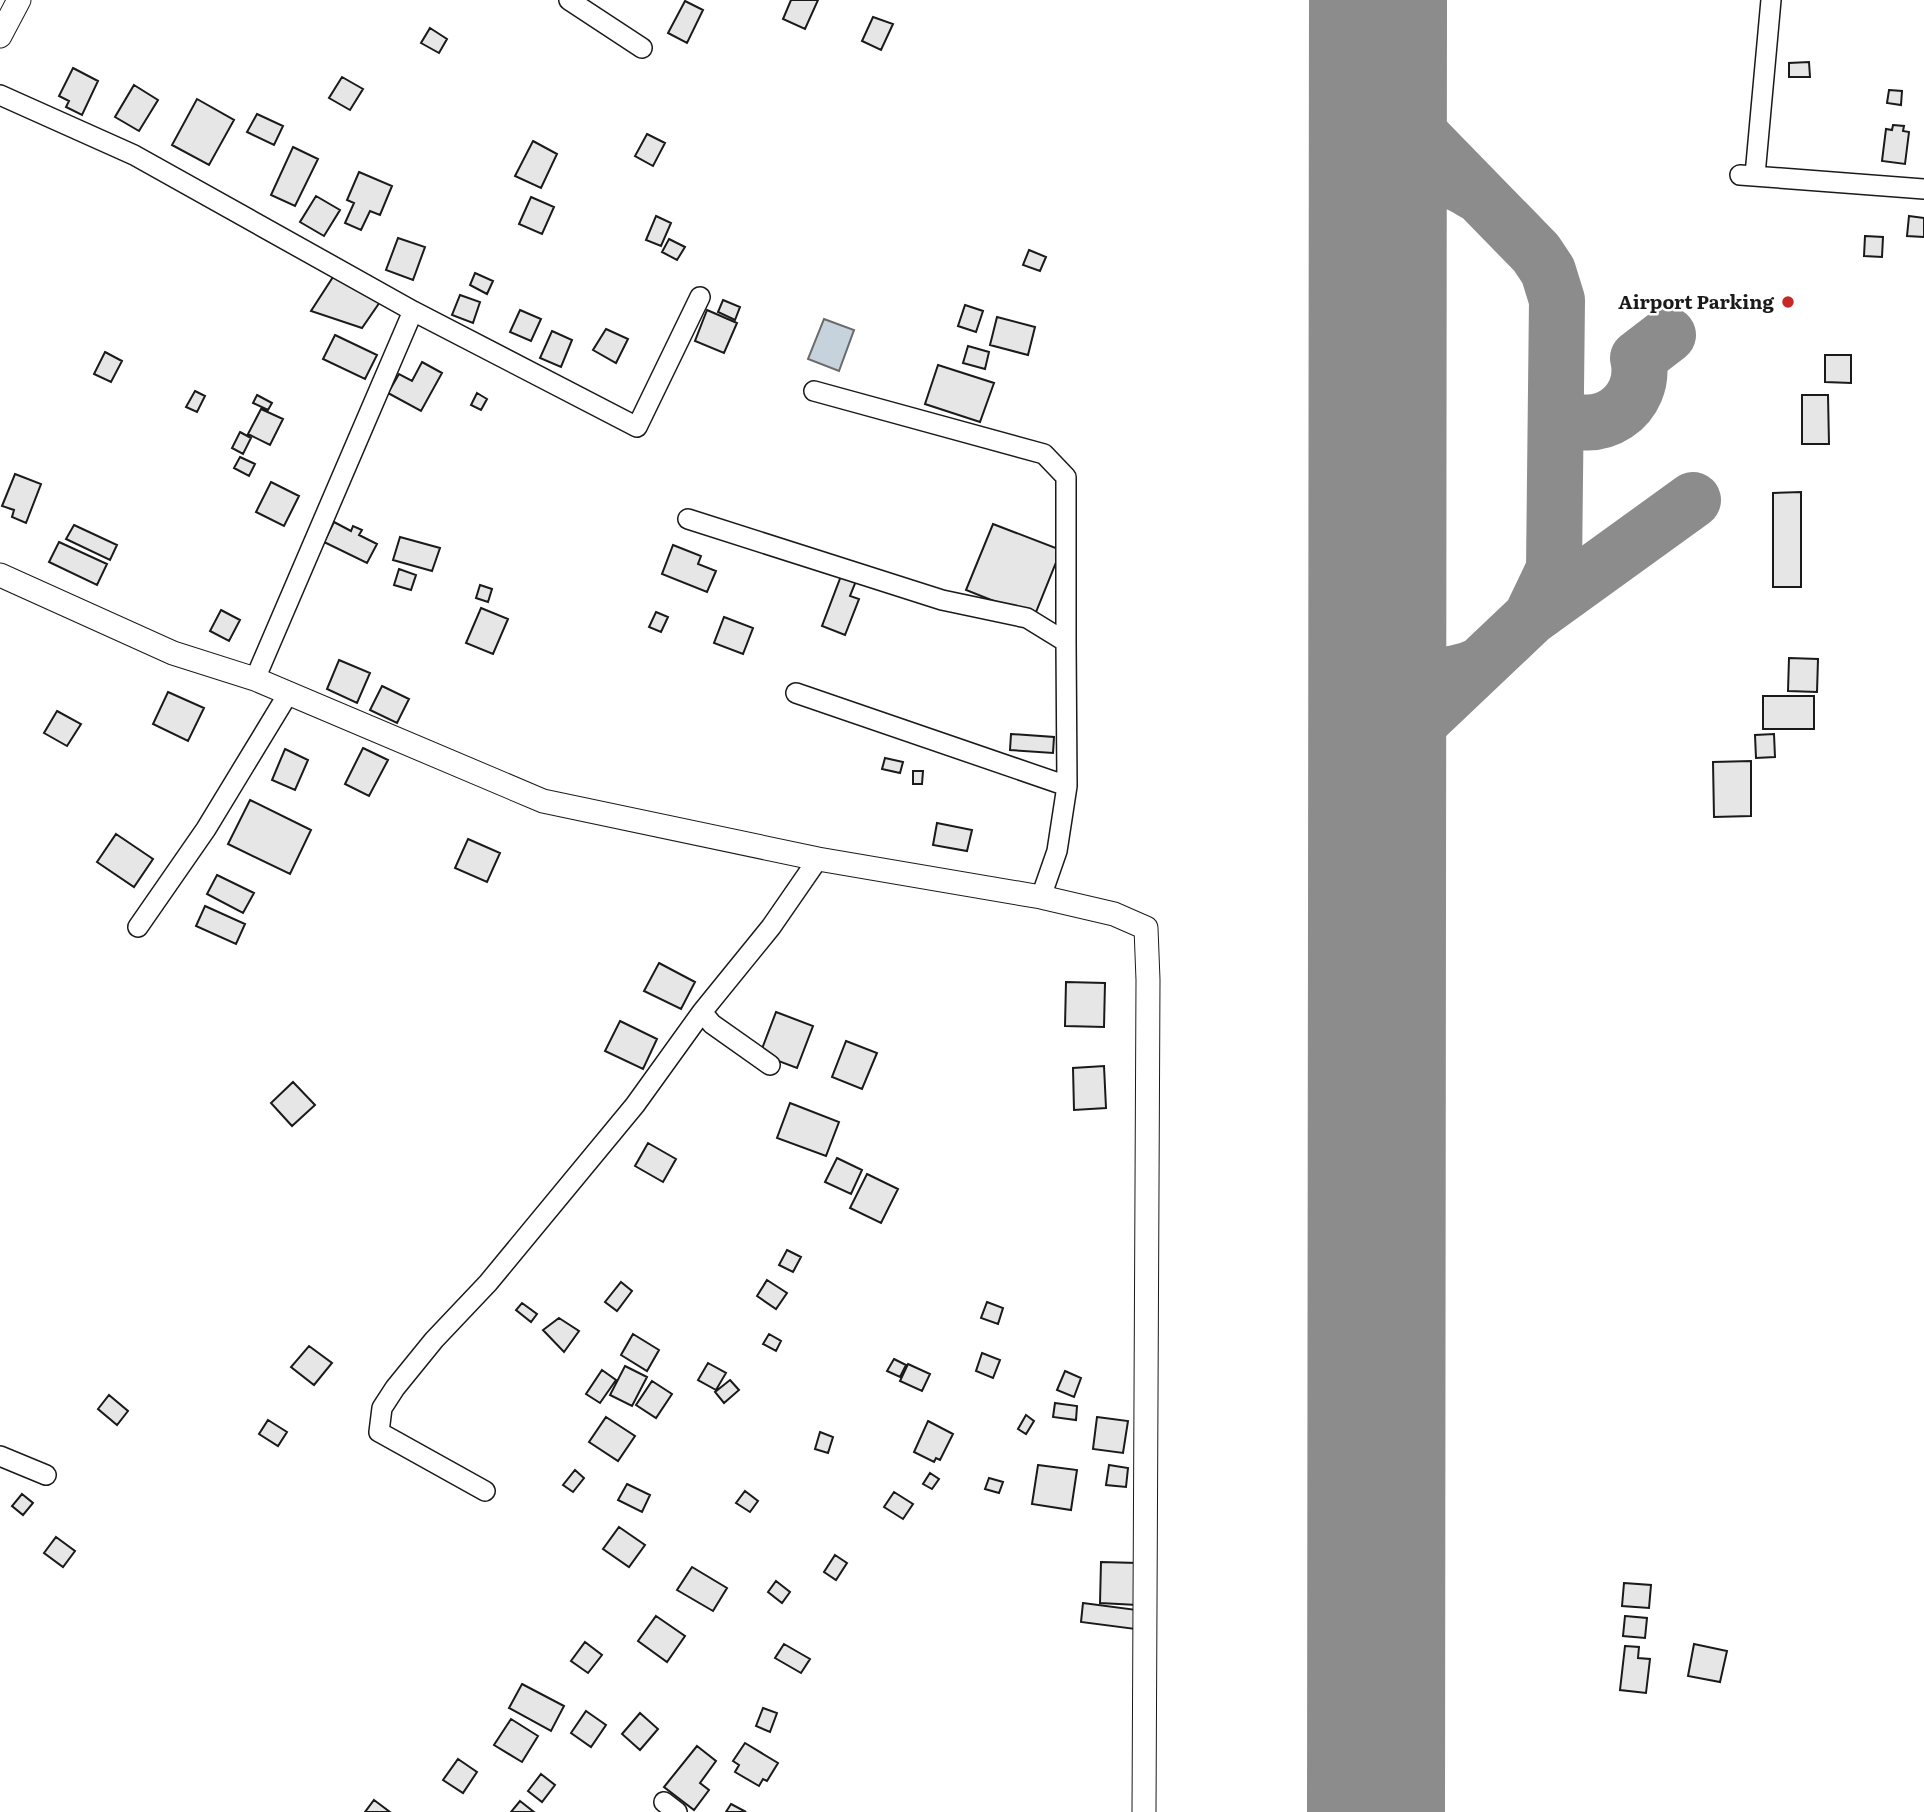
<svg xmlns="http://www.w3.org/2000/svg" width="1924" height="1812" font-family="Literata,serif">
<rect width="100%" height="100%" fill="#fff"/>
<path fill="#c6d2dc" stroke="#6a6a6a" stroke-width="2" d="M824 319 854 330 839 371 808 359Z"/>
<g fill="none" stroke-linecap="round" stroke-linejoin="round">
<path stroke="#8c8c8c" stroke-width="56" d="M1378 91 1536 253 1548 271 1557 300 1554 569 1531 617
M1377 255C1380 244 1380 229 1385 218 1395 196 1423 177 1447 180 1458 182 1468 189 1477 194
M1556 412C1596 441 1649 406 1638 358L1668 335
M1377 574C1379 596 1377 625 1384 645 1396 684 1452 679 1480 665
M1377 763 1531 617 1693 500"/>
<path stroke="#8c8c8c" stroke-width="138" d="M1376 1812 1378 0"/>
</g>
<path fill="#e6e6e6" stroke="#1a1a1a" stroke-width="2" d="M791 0H818L805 29 783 19Z
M685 1 703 10 687 43 668 33Z
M873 17 893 24 881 50 862 41Z
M430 28 447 39 439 53 421 43Z
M1809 62 1810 77H1789V63Z
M73 68 98 81 82 115 66 107 69 101 59 96Z
M342 77 363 89 350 110 329 98Z
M134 85 158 100 139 131 115 117Z
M1889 90 1902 91 1901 105 1887 103Z
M197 99 234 120 209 165 172 145Z
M257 114 283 126 274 145 247 132Z
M1893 125 1904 126 1903 131 1909 132 1905 164 1882 161 1886 129 1892 130Z
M647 134 665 143 653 166 635 156Z
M533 141 557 154 541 188 515 176Z
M293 147 318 159 295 206 271 195Z
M359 172 392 186 380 215 370 211 361 230 345 223 354 203 347 200Z
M316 196 340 210 324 236 300 222Z
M531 197 554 207 542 234 519 224Z
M656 216 671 223 661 246 646 240Z
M1909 216 1924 218V237L1907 236Z
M1865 236 1883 237 1882 257 1864 256Z
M398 238 425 247 413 280 386 270Z
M669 239 685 247 677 260 662 252Z
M1029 250 1046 257 1040 271 1023 265Z
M475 273 493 281 487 294 470 285Z
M333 277 382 299 362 328 311 311Z
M460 295 480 302 473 323 452 315Z
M723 300 740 307 735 320 718 312Z
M965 305 983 311 976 332 958 326Z
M520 310 541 319 531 341 510 332Z
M707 310 737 323 724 353 695 341Z
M997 317 1035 327 1028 355 990 345Z
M606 329 628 339 616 363 593 350Z
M552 331 572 340 561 367 540 358Z
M335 335 377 355 365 379 323 359Z
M968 346 989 352 985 369 963 363Z
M105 352 122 361 111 382 94 374Z
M1825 355H1851V383L1825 382Z
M422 362 442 373 421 411 388 393 399 374 412 381Z
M938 365 994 383 980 422 925 404Z
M195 391 205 396 197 412 186 407Z
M477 393 487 399 481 410 471 405Z
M257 395 272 403 268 410 253 403Z
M1802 395H1828L1829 444H1802Z
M261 409 283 419 270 445 248 434Z
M240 432 251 438 243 454 232 448Z
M240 457 255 464 249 476 234 468Z
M15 474 41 484 26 523 12 517 14 510 2 506Z
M271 482 299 496 284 526 256 512Z
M1801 492V587H1773V493Z
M334 522 351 531 353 526 362 530 359 535 377 544 367 563 324 542Z
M993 524 1061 550 1034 617 966 590Z
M74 525 117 545 110 560 66 539Z
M400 537 440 548 432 571 393 560Z
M59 542 107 564 97 585 49 562Z
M673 545 701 556 698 564 716 571 707 592 662 574Z
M399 569 416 575 411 590 394 585Z
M841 576 856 581 850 596 859 599 845 635 822 626Z
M480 585 492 589 488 602 476 598Z
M481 608 508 619 493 654 466 643Z
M221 610 240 620 229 641 210 631Z
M656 612 668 617 661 632 649 627Z
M724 617 753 628 743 654 714 643Z
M1789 658 1818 659 1817 692 1788 691Z
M339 660 370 673 357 703 327 689Z
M382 686 409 699 397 723 370 710Z
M168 692 204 708 188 741 153 724Z
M1763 696H1814V729H1763Z
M57 711 81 724 67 746 44 733Z
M1011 734 1054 737 1053 753 1010 750Z
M1774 734 1775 757 1756 758 1755 735Z
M363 748 388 760 369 796 345 784Z
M285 749 308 760 295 790 272 780Z
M885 758 903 762 900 773 882 769Z
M1751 761V816L1714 817 1713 762Z
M913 771H923L922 784H913Z
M250 800 311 830 290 874 228 844Z
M937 823 972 830 967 851 933 845Z
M116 834 153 859 134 887 97 862Z
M468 839 500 853 487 882 455 868Z
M217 875 254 893 243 913 207 894Z
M205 906 245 924 236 944 196 926Z
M659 963 695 982 681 1009 644 991Z
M1066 982 1105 983 1104 1027 1065 1026Z
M776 1012 813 1026 797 1068 760 1054Z
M620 1021 657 1039 643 1069 605 1051Z
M846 1041 877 1053 862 1089 832 1077Z
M1104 1066 1106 1108 1074 1110 1073 1068Z
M293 1082 315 1105 292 1126 271 1103Z
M790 1103 839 1122 826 1156 777 1138Z
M648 1143 676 1159 663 1182 635 1166Z
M837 1158 862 1170 851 1194 825 1182Z
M867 1174 898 1189 881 1223 850 1208Z
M787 1250 801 1257 793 1272 779 1265Z
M767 1280 787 1293 776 1309 757 1296Z
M621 1282 632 1291 617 1311 605 1302Z
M987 1302 1003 1308 998 1324 981 1318Z
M522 1303 537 1314 531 1322 516 1310Z
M559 1318 579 1331 564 1352 543 1330Z
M633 1334 659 1350 647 1371 621 1355Z
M769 1334 781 1341 776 1351 763 1344Z
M309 1346 332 1363 314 1385 291 1367Z
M982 1353 1000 1360 993 1378 976 1371Z
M894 1359 906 1365 900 1377 887 1371Z
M708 1363 726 1373 716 1390 698 1380Z
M908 1364 930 1374 922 1391 900 1381Z
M625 1366 647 1377 632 1406 610 1395Z
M602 1370 616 1380 600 1403 586 1394Z
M1065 1371 1081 1378 1074 1397 1057 1390Z
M730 1380 739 1390 724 1403 715 1392Z
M652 1381 672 1394 656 1418 636 1405Z
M109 1395 128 1411 117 1425 98 1409Z
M1055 1403 1077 1406 1076 1420 1053 1417Z
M1026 1415 1034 1421 1026 1434 1018 1429Z
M606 1417 635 1436 618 1461 589 1442Z
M1097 1417 1128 1421 1123 1453 1093 1449Z
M268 1420 287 1432 278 1446 259 1434Z
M928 1421 953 1434 940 1460 936 1458 934 1462 914 1452Z
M820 1432 833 1437 828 1453 815 1449Z
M1038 1465 1077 1470 1071 1510 1032 1504Z
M1109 1465 1128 1468 1126 1487 1106 1485Z
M575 1470 584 1478 573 1492 563 1485Z
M930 1473 939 1479 932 1489 923 1484Z
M989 1478 1003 1482 999 1493 985 1489Z
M627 1484 650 1495 642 1512 618 1500Z
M745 1491 758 1501 750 1512 736 1503Z
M894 1492 913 1504 903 1519 884 1507Z
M22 1494 33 1503 23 1515 12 1506Z
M619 1527 645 1545 629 1567 603 1549Z
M56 1537 75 1551 63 1567 44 1553Z
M835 1555 847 1563 836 1580 824 1572Z
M1101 1562 1138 1563 1137 1605 1100 1603Z
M692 1567 727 1588 713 1611 677 1590Z
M776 1581 790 1592 782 1603 768 1592Z
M1624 1583 1651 1585 1649 1608 1622 1606Z
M1083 1603 1137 1610 1135 1629 1081 1622Z
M656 1616 685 1636 667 1662 638 1641Z
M1625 1616 1647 1618 1645 1638 1623 1636Z
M585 1642 602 1655 588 1673 571 1661Z
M784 1644 810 1659 801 1673 775 1658Z
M1694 1644 1727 1651 1720 1682 1688 1676Z
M1625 1646 1639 1647 1638 1658 1650 1659 1646 1693 1620 1690Z
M522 1684 564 1706 551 1731 509 1708Z
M763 1708 777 1713 770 1732 756 1726Z
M586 1711 606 1725 591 1747 571 1733Z
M640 1713 658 1729 640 1750 622 1734Z
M511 1719 538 1736 522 1762 494 1745Z
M745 1743 778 1763 767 1781 763 1779 759 1786 735 1772 739 1765 733 1761Z
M697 1746 716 1761 700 1783 709 1790 694 1810 664 1787Z
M458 1759 477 1772 463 1793 443 1780Z
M541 1774 555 1785 542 1802 528 1791Z
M374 1800 390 1812H365Z
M520 1801 534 1812H511Z
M731 1804 746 1812H726Z"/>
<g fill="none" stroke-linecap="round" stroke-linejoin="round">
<g stroke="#1a1a1a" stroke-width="22">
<path id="minor" d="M569 0 642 48
M0 95 134 155 413 311 637 427 700 297
M1740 175 1924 189
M1755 175 1771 0
M814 391 1044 454 1066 477V642
M688 519 942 600 1027 618 1066 642 1067 786
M255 679 413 311
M796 693 1067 786 1057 851 1041 897
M138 927 206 829 288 694
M770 1065 712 1024 702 1012 771 927 818 859
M0 1456 46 1475
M485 1491 379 1432 382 1408 395 1388 434 1340 488 1283 635 1105 702 1012
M664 1802 677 1812"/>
</g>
<g stroke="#1a1a1a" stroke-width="25">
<path id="tertiary" d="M0 36 19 0
M0 575 173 653 255 679 543 801 818 859 1041 897 1114 914 1146 928 1148 980 1144 1812"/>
</g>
<use href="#minor" stroke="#fff" stroke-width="19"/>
<use href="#tertiary" stroke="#fff" stroke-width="23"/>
</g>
<circle fill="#c62828" stroke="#fff" stroke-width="2.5" cx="1788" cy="302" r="7"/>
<g text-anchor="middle" stroke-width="5" stroke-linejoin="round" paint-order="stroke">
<g font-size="19" font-weight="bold" fill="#1a1a1a" stroke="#fff" text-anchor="end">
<text x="1774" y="309">Airport Parking</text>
</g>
</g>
</svg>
